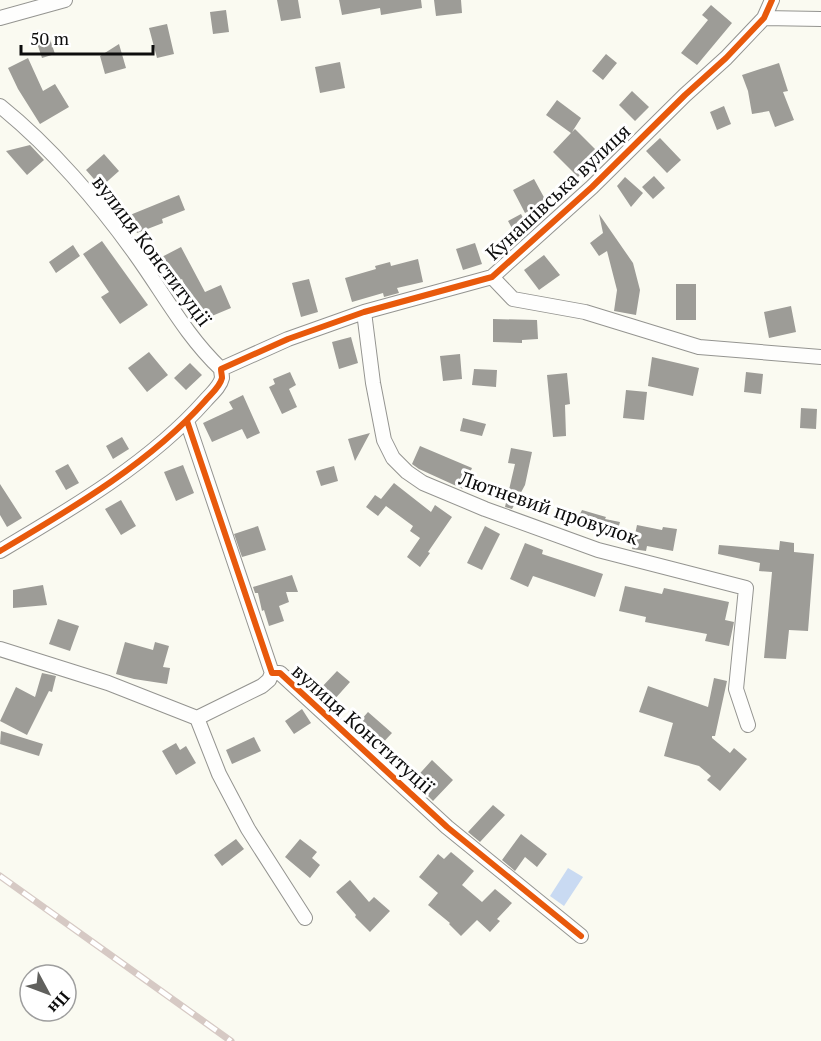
<svg xmlns="http://www.w3.org/2000/svg" width="821" height="1041" font-family="'PT Serif',serif">
<rect width="100%" height="100%" fill="#fafaf1"/>
<path fill="#c9daf2" d="M568 868 583 877 564 906 550 896Z"/>
<path fill="#9d9c97" d="M277 0H298L301 18 281 21Z
M339 0H421L422 8 381 15 380 8 342 15Z
M434 0H461L462 13 436 16Z
M711 5 732 23 697 65 681 53 708 20 702 15Z
M226 10 229 32 213 34 210 12Z
M167 24 174 54 157 58 149 28Z
M50 39 55 54 42 58 37 43Z
M119 44 126 68 105 74 100 56Z
M606 54 617 63 603 80 592 71Z
M28 58 43 91 55 84 69 107 40 124 18 89 8 68Z
M340 62 345 88 320 93 315 67Z
M779 63 788 91 783 92 794 120 775 127 769 111 752 114 748 91 742 75Z
M632 91 649 107 635 121 619 105Z
M557 100 581 118 572 132 575 129 600 154 578 177 553 152 571 133 546 115Z
M724 106 731 124 717 130 710 112Z
M660 138 681 160 667 173 646 151Z
M30 145 44 160 27 175 6 151Z
M104 154 119 171 101 187 86 170Z
M654 176 665 188 653 199 642 187Z
M625 177 643 193 631 207 617 186Z
M534 179 546 201 525 213 513 190Z
M179 195 185 210 162 219 163 223 137 233 130 215Z
M521 214 530 231 518 239 508 221Z
M599 214 633 263 640 290 636 315 614 311 617 290 607 251 599 256 590 243 603 233Z
M102 241 148 305 120 324 101 297 109 292 83 254Z
M475 243 482 264 463 270 456 249Z
M73 245 80 256 56 273 49 262Z
M181 247 205 292 221 285 231 308 200 321 182 279 169 285 156 260Z
M544 255 560 275 539 290 524 270Z
M418 259 423 282 397 288 399 293 384 297 383 293 352 302 345 278 376 269 375 266 390 262 391 266Z
M309 279 318 312 301 317 292 283Z
M676 284H696V320H676Z
M791 306 796 332 769 338 764 312Z
M493 319 537 320 538 339 522 340V343L493 342Z
M351 337 358 363 339 369 332 342Z
M149 352 168 375 147 392 128 368Z
M460 354 462 379 443 381 440 356Z
M652 357 699 368 693 396 648 386Z
M190 363 202 375 186 390 174 378Z
M474 369 497 370 496 387 472 385Z
M290 372 296 385 289 389 297 407 282 414 269 387 275 384 273 379Z
M746 372 763 374 761 394 744 392Z
M567 373 570 404 565 405 566 436 553 437 547 375Z
M626 390 647 392 644 420 623 418Z
M243 395 260 433 247 439 242 429 212 442 203 423 233 409 229 402Z
M801 408 817 409 816 429 800 428Z
M463 418 486 424 482 436 460 431Z
M370 433 355 461 348 439Z
M122 437 129 449 113 459 106 446Z
M420 446 472 468 463 489 419 469 412 464Z
M511 448 532 452 525 485 512 509 505 507 515 464 508 463Z
M68 464 79 483 66 490 55 471Z
M183 465 194 493 176 501 164 472Z
M334 466 338 481 321 486 316 471Z
M394 483 431 512 435 505 452 517 428 552 430 553 420 567 407 557 420 538 410 531 413 526 386 506 378 516 366 507 375 495 381 499Z
M0 484 22 518 7 527 0 515Z
M121 500 136 526 121 535 105 509Z
M582 510 606 517 605 519 620 522 616 536 571 524 573 513 580 514Z
M637 525 662 530 663 527 677 529 673 551 647 546 646 551 632 549Z
M258 526 266 550 242 557 234 534Z
M485 526 500 534 482 570 467 563Z
M780 541 794 543V552L814 554 808 631 789 630 786 659 764 658 772 572 759 571 760 563 718 554 719 545 779 550Z
M525 543 543 550 542 554 603 574 595 597 533 576 528 587 510 579Z
M292 575 298 592H286L289 602 279 606 284 621 269 626 264 610 262 611 258 593H255L253 587Z
M43 585 47 605 13 608V590Z
M625 586 662 594 664 588 729 602 725 620 734 622 729 646 705 641 707 634 645 622 646 617 619 611Z
M58 619 79 626 70 651 49 644Z
M125 642 153 650 155 642 169 646 163 667 170 668 167 684 134 679 116 674Z
M337 671 350 682 333 701 320 689Z
M42 673 56 676 52 692 49 691 27 735 0 721 16 687 35 697Z
M714 678 727 681 715 736H712V738L730 753 734 748 747 759 720 791 707 780 711 776 699 766 664 756 673 723 639 712 648 686 708 707Z
M302 709 311 723 294 734 285 721Z
M368 712 392 733 377 749 354 728Z
M1 731 43 744 39 756 0 744Z
M254 737 261 751 232 764 226 750Z
M176 743 180 750 186 746 196 763 176 775 162 751Z
M432 760 453 780 433 801 413 781Z
M493 805 505 815 480 842 468 832Z
M521 834 547 854 537 867 525 857 515 871 502 860Z
M236 839 244 849 222 866 214 855Z
M300 839 317 852 312 858 320 865 310 878 285 857Z
M451 852 474 871 462 885 482 902 495 889 512 903 497 919 500 921 490 932 477 920 461 936 449 924 450 923 428 905 438 893 419 877 438 854 444 859Z
M350 880 369 902 374 897 390 911 370 932 355 917 356 915 336 892Z"/>
<g fill="none" stroke-linecap="round" stroke-linejoin="round">
<g stroke="#949490" stroke-width="16">
<path id="street" d="M0 18 65 0
M764 18 821 19
M0 106C50 146 99 203 136 255 164 294 186 336 221 369
M492 277 513 299 585 312 699 347 821 357
M364 312 373 383 384 440 393 458 407 472 423 483 485 509 598 550 746 588 736 689 748 725
M187 421 272 673H280L447 827 581 936
M0 551C71 509 150 463 205 401 211 394 220 387 222 378 222 375 221 372 221 369L288 339 364 312 492 277 592 187 685 95 726 58 764 18 772 0
M0 649 108 683 197 718 219 774 248 829 305 918
M197 718 262 686 269 680 272 673"/>
</g>
<use href="#street" stroke="#fefefd" stroke-width="14"/>
<g stroke="#d6c9c4" stroke-width="7">
<path id="rail" d="M0 876 231 1041"/>
</g>
<use href="#rail" stroke="#fff" stroke-width="4.5" stroke-dasharray="14" stroke-linecap="butt"/>
<g stroke="#fff" stroke-width="10">
<path id="cycleway" d="M187 421 272 673H280L447 827 581 936
M0 551C71 509 150 463 205 401 211 394 220 387 222 378 222 375 221 372 221 369L288 339 364 312 492 277 592 187 685 95 726 58 764 18 772 0"/>
</g>
<use href="#cycleway" stroke="#e8590c" stroke-width="6"/>
</g>
<g text-anchor="middle" stroke-width="6" stroke-linejoin="round" paint-order="stroke">
<g font-size="20" fill="#0d0d0d" stroke="#fff">
<text transform="translate(558 192) rotate(-43)" y="7">Кунашівська вулиця</text>
<text transform="translate(152 251) rotate(53)" y="7">вулиця Конституції</text>
<text transform="translate(549 508) rotate(19)" y="7">Лютневий провулок</text>
<text transform="translate(363 729) rotate(42)" y="7">вулиця Конституції</text>
</g>
</g>
<g transform="translate(48 993) rotate(131)"><circle r="28" fill="#ffffff" stroke="#9e9e9e" stroke-width="1.5"/>
<path d="M0-4.5L10 22L0 15L-10 22Z" fill="#60605d"/>
<text y="-9" font-size="16" font-weight="bold" text-anchor="middle" fill="#0d0d0d">Пн</text>
</g>
<path d="M21 45v9h132v-9" fill="none" stroke="#0d0d0d" stroke-width="3"/>
<text x="30" y="45" font-size="18" fill="#0d0d0d" stroke="#ffffff" stroke-width="4.5" paint-order="stroke">50 m</text>
</svg>
